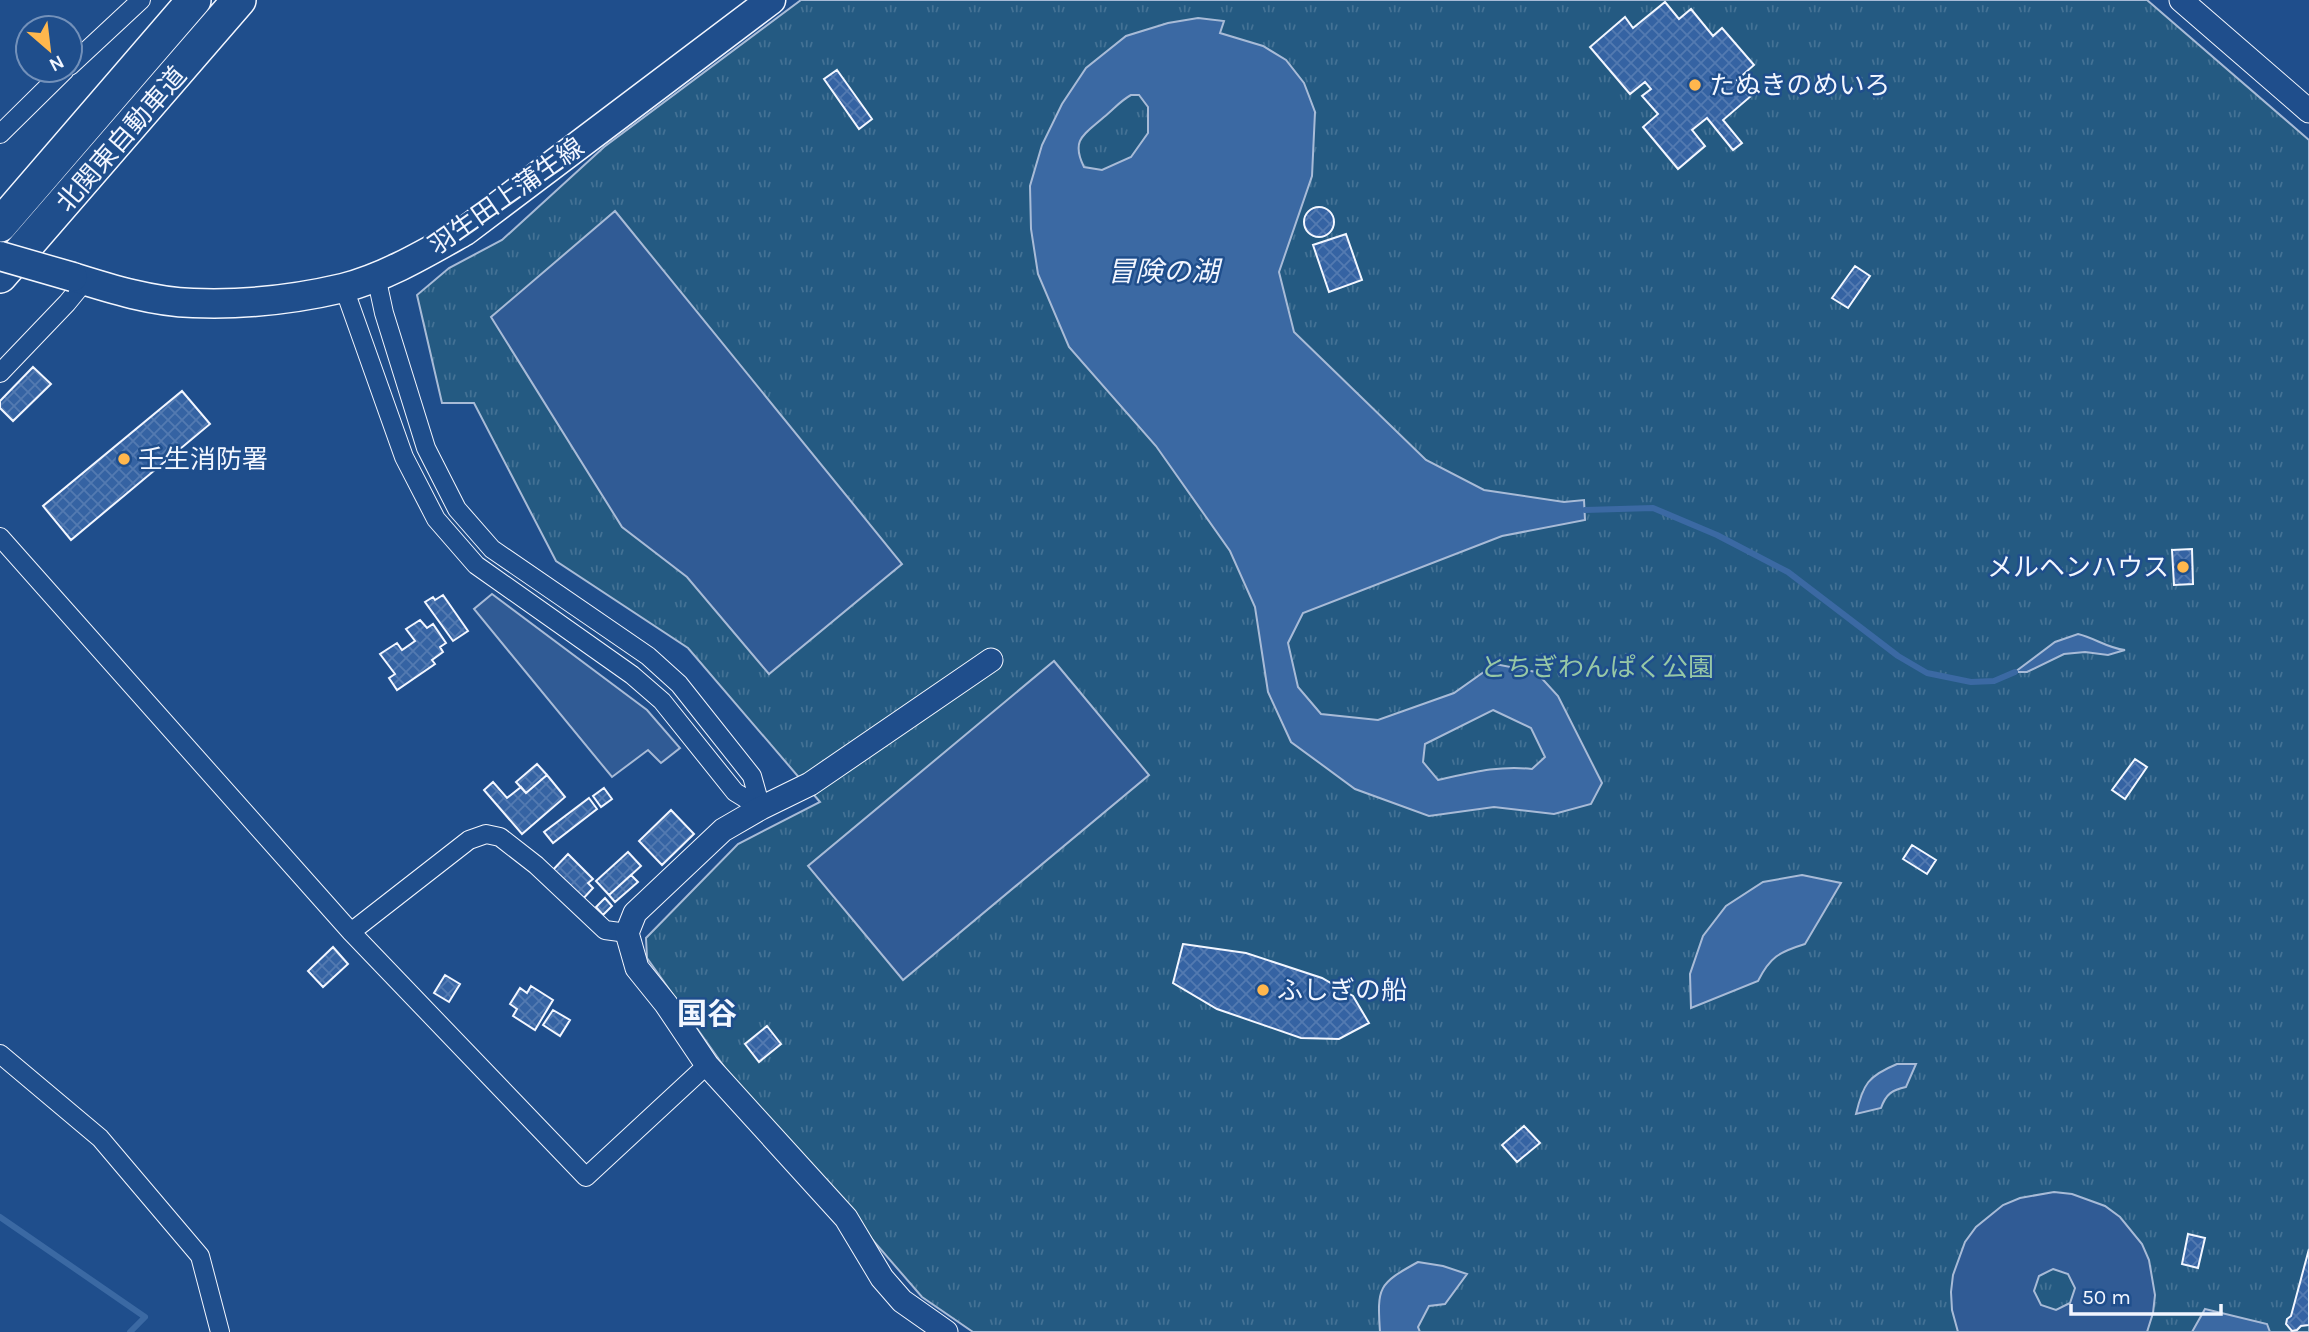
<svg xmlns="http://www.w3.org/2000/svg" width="2309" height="1332" font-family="Karla,'Noto Sans JP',sans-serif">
<defs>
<pattern id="park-tufts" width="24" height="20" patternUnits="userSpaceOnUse" patternTransform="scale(1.75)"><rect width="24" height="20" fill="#245a82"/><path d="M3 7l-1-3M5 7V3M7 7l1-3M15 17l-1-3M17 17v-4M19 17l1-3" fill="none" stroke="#447295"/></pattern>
<pattern id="building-cross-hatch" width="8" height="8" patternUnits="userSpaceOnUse" patternTransform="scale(1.75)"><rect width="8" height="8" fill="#3563a3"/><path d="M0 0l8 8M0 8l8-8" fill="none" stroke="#537ab1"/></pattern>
</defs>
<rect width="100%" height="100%" fill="#1f4e8c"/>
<path fill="url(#park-tufts)" stroke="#a8bbd7" stroke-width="2" d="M801 0H2147L2309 140V1332H973L922 1297 730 1075 647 958 646 938 738 844 820 802 688 648 556 561 474 403H442L417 295 449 268 502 240 604 147Z"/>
<path fill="#305b95" stroke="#a8bbd7" stroke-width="2" fill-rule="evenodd" d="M615 211 902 564 769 674 687 577 622 527 491 317Z
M492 594 647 710 680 748 661 763 648 750 612 777 474 609Z
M1054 661 1149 775 903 980 808 866Z
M2054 1192 2072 1194 2105 1206 2120 1217 2142 1244 2149 1260 2155 1295 2153 1313 2147 1332H1958L1952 1310 1951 1292 1953 1275 1965 1242 1976 1227 2003 1205 2020 1198ZM2053 1269 2068 1274 2075 1288 2070 1303 2056 1310 2041 1305 2034 1291 2039 1276Z"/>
<path fill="#3b69a3" stroke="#a8bbd7" stroke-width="2" fill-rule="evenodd" d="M1198 18 1224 21 1220 33 1263 46 1286 60 1304 83 1315 112 1312 176 1279 272 1294 332 1426 460 1484 490 1564 502 1584 500 1585 520 1502 536 1303 613 1288 643 1298 687 1321 714 1378 720 1454 693 1495 664 1536 672 1558 696 1602 783 1591 804 1554 814 1494 807 1429 816 1355 789 1291 742 1268 692 1255 607 1230 551 1156 446 1069 347 1038 274 1031 229 1030 186 1042 145 1062 104 1086 68 1126 36 1168 23ZM1131 95H1139L1148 107V133L1131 157 1102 170 1084 167C1070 139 1085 134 1104 117 1114 109 1120 101 1131 95ZM1493 710 1531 728 1545 757 1532 769C1499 765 1470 773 1438 780L1423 762 1425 744Z
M2078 634C2095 638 2107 648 2125 650L2108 655 2085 652 2064 654 2027 672H2015L2055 642Z
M1802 875 1841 883 1805 944C1779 952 1770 957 1758 981L1691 1008 1690 974 1703 936 1726 906 1763 882Z
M1897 1064H1916L1906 1087C1892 1090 1886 1094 1881 1108L1856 1114C1863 1084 1868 1076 1897 1064Z
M1418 1262 1443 1266 1467 1274 1445 1304 1429 1306 1418 1327 1420 1332H1380C1377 1287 1378 1284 1418 1262Z
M2205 1309 2267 1324 2270 1332H2192Z"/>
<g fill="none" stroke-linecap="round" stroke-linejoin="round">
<path stroke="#3b69a3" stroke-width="6" d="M1585 510 1653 508 1717 535 1788 572 1898 656 1927 673 1971 682 1994 681 2015 672
M0 1217 145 1317 130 1332"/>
</g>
<path fill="url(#building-cross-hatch)" stroke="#f2f6ff" stroke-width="2" d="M1665 2 1679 19 1691 9 1713 36 1722 28 1754 65 1737 80 1751 96 1723 120 1742 143 1733 150 1707 118 1692 130 1705 146 1678 169 1643 127 1658 114 1642 96 1651 89 1645 82 1630 94 1590 47 1625 17 1633 28Z
M837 70 872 119 859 129 824 79Z
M1304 222a15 15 0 1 1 30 0a15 15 0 1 1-30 0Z
M1346 234 1362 280 1329 292 1313 245Z
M1855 266 1870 276 1848 308 1832 298Z
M33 367 51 384 13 421 0 408V401Z
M182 391 210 424 71 540 43 506Z
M2192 549 2193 584 2174 585 2172 550Z
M443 595 468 631 453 641 425 602 433 597 435 600Z
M420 620 427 628 433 624 446 643 440 647 443 652 432 660 435 664 397 690 389 678 395 674 380 654 397 643 402 650 415 641 406 629Z
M2135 759 2147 767 2125 799 2112 790Z
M537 764 547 775 526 793 516 782Z
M547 775 565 797 522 834 484 790 493 782 507 798 521 787 526 793Z
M604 788 612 799 601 807 593 796Z
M589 798 597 809 553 843 544 832Z
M671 810 694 834 662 865 639 841Z
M1912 845 1936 860 1927 874 1903 859Z
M628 852 641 866 609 895 596 881Z
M568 854 593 879 588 883 593 888 581 901 551 872Z
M631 875 638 882 615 902 609 895Z
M605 898 612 906 603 915 596 907Z
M1183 944 1246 953 1322 978 1353 996 1369 1023 1339 1039 1301 1038 1217 1009 1173 983Z
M333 947 348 964 323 987 308 971Z
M445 975 460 984 449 1002 434 993Z
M531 986 553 1000 535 1030 513 1016 517 1009 510 1004 520 988 527 993Z
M553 1010 570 1020 560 1036 543 1025Z
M767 1026 781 1044 759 1062 745 1044Z
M1524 1126 1540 1143 1517 1162 1502 1145Z
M2188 1234 2205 1238 2198 1268 2182 1264Z
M2309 1249V1325L2301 1326 2297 1330 2292 1331 2286 1324 2287 1319 2291 1316Z"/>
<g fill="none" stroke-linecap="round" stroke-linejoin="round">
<g stroke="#f2f6ff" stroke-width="20">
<path id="minor" d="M70 66 141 0
M0 134 65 70
M376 276 384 313 426 448 457 509 492 549 648 656 679 684 752 776 761 808
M344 288 404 457 436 519 476 565 632 675 662 701 735 792 761 808
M0 373 67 303 85 281
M0 537 351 932 586 1177 707 1065
M351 932 469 840 486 834 500 837 536 865 605 930 627 933
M0 1054 100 1138 200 1256 220 1332"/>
</g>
<g stroke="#f2f6ff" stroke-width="25">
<path id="tertiary" d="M2181 0 2309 111
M946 1332 902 1301 882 1278 846 1218 707 1065 666 1004 637 968 627 933 635 913 723 830 761 808 810 784 991 660"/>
</g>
<g stroke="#f2f6ff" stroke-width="31">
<path id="primary" d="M73 277C111 289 153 302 193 303 242 305 296 299 343 288 386 277 426 253 465 231L771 0"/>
</g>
<g stroke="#f2f6ff" stroke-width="36">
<path id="motorway" d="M0 225 194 0
M0 276 239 0"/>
</g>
<use href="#minor" stroke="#1f4e8c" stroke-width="18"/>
<use href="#tertiary" stroke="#1f4e8c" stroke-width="23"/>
<use href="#primary" stroke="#1f4e8c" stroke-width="28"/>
<use href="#motorway" stroke="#1f4e8c" stroke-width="33"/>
<g stroke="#f2f6ff" stroke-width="31" stroke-linecap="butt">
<path id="primary-bridge" d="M0 256 73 277"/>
</g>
<use href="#primary-bridge" stroke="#1f4e8c" stroke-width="28"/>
</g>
<g fill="#ffb74d" stroke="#1f4e8c" stroke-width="2.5">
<circle cx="1695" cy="85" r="7"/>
<circle cx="124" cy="459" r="7"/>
<circle cx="2183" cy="567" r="7"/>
<circle cx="1263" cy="990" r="7"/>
</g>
<g text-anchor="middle" stroke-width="5" stroke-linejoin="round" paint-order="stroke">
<g font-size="26" fill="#f2f6ff" stroke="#1f4e8c" text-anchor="start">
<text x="1709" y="94">たぬきのめいろ</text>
<text x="138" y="468">壬生消防署</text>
<text x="2169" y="576" text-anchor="end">メルヘンハウス</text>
<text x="1277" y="999">ふしぎの船</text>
</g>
<g font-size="26" fill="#f2f6ff" stroke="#1f4e8c">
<text transform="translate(121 139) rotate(-49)" y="9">北関東自動車道</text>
<text transform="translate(506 196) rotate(-35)" y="9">羽生田上蒲生線</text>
</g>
<g font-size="26" fill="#97c8a6" stroke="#1f4e8c">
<text x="1597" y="676">とちぎわんぱく公園</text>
</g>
<g font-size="28" font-style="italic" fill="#f2f6ff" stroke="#1f4e8c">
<text x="1163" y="281">冒険の湖</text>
</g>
<g font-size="30" font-weight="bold" fill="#f2f6ff" stroke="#1f4e8c">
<text x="707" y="1024">国谷</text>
</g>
</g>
<g transform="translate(49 49) rotate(152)"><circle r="33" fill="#1f4e8c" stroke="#7391ba" stroke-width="2"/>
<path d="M0-5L12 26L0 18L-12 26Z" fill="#ffb74d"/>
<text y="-10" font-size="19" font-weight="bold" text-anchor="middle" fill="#f2f6ff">N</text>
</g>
<path d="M2071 1304v10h150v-10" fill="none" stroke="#f2f6ff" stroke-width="3.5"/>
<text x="2082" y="1304" font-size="21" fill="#f2f6ff" stroke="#1f4e8c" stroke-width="5" paint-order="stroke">50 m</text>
</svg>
